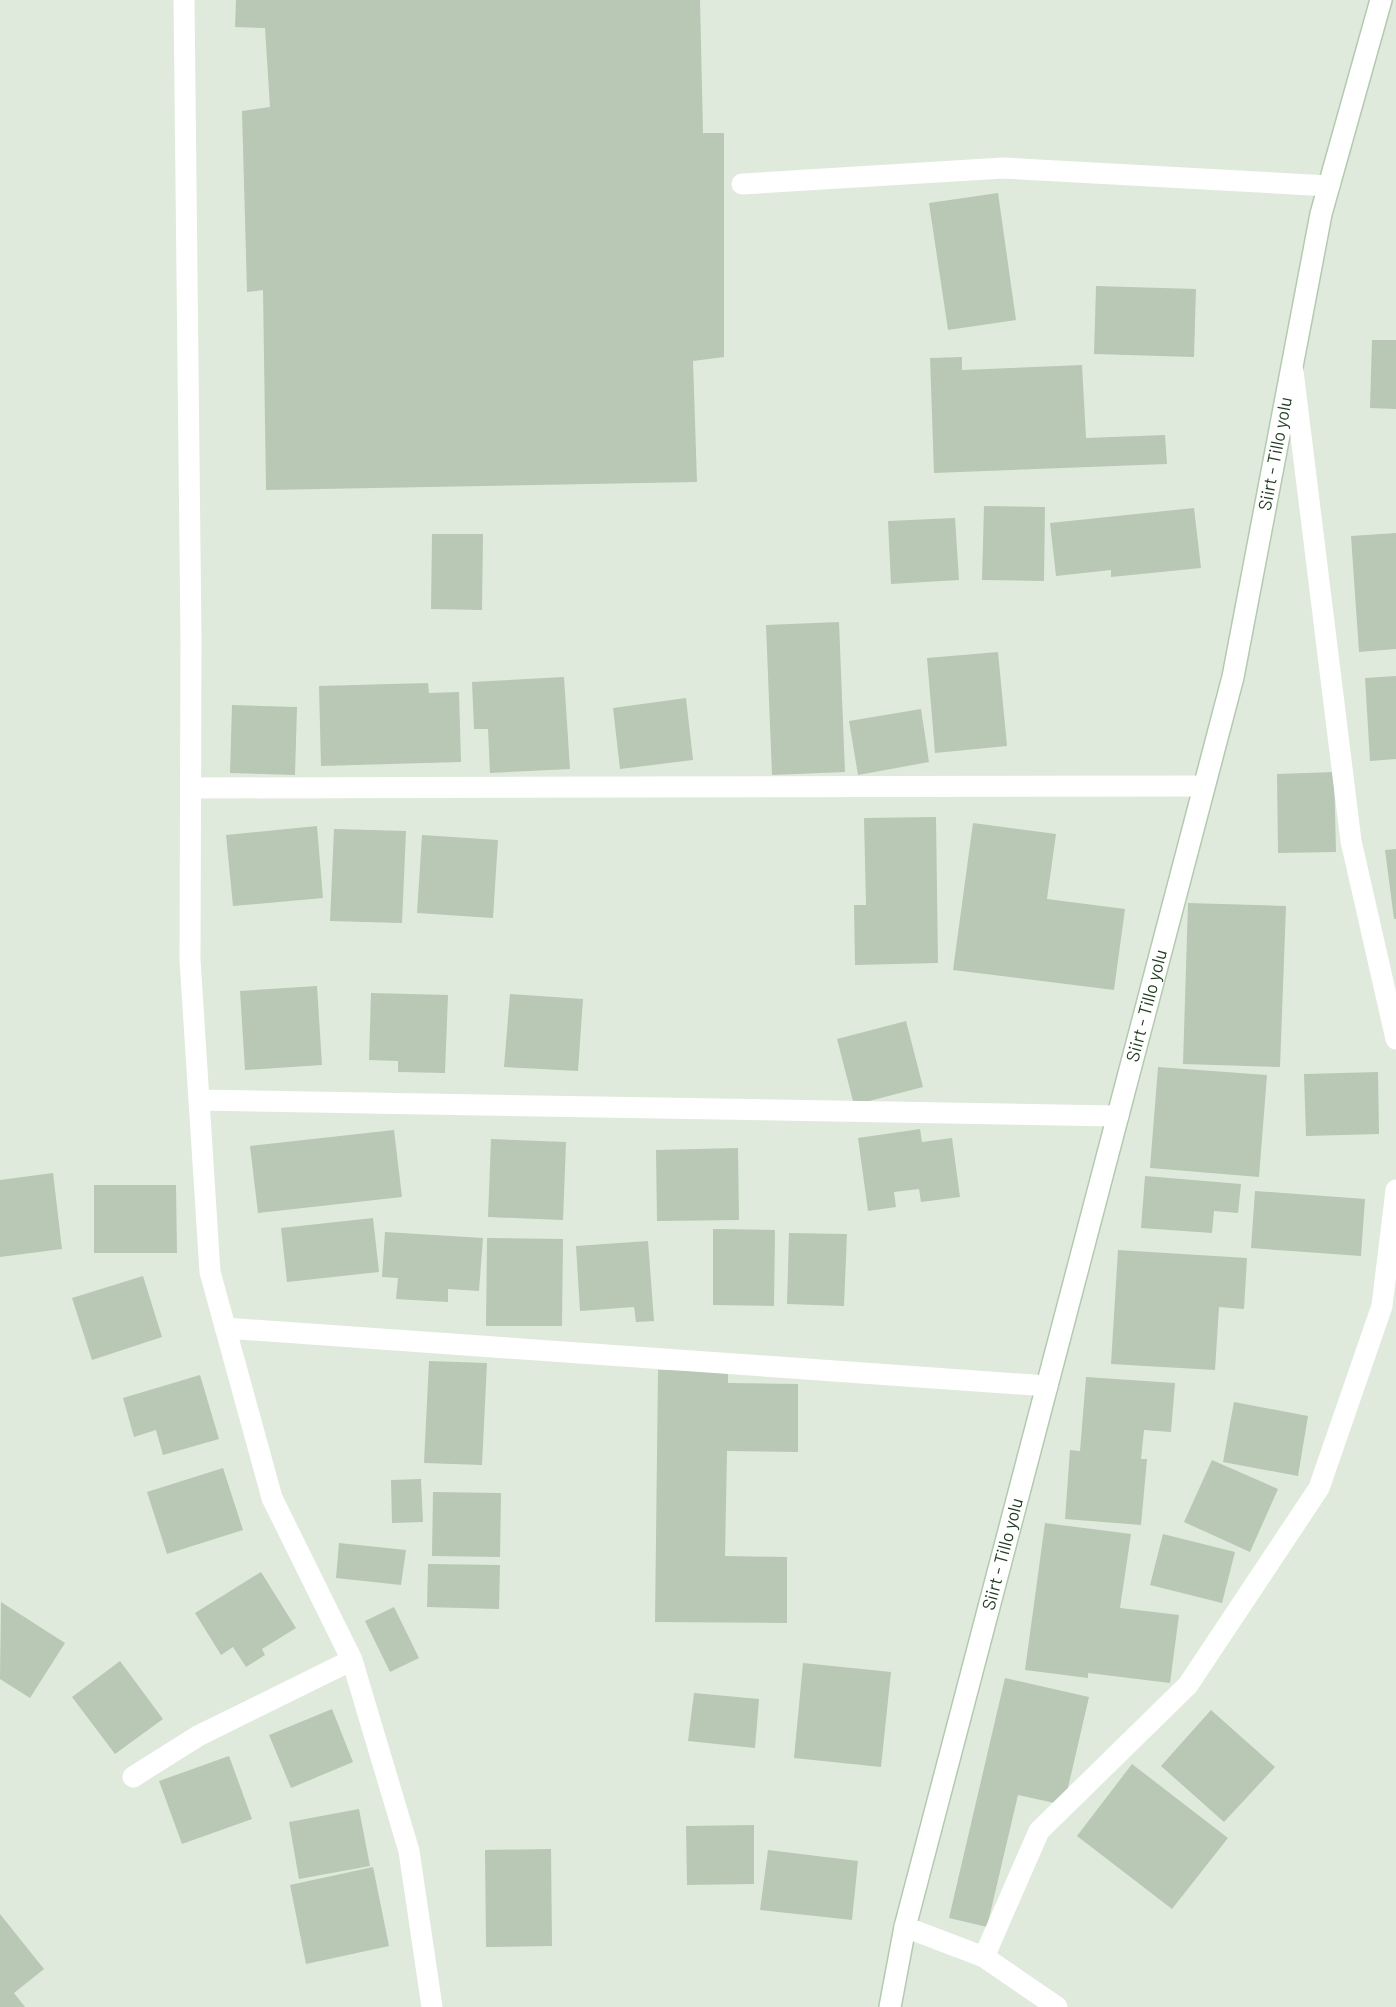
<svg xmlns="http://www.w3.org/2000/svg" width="1396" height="2007" font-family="Barlow,sans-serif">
<rect width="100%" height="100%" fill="#dfeadc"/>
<path fill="#b8c8b5" d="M236 0H700L703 133H724V357L693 361 697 482 266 490 263 290 247 292 242 111 270 107 265 28 235 27Z
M998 193 1016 320 948 330 929 203Z
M1096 286 1196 289 1194 357 1094 354Z
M1372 340H1396V409L1370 408Z
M962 357V370L1082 365 1086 438 1165 435 1167 464 934 473 930 358Z
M984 506 1045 507 1044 581 982 580Z
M1194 508 1201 568 1111 577V570L1056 576 1050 523Z
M955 518 959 580 891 584 888 521Z
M1396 533V649L1359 652 1351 536Z
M432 534H483L482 610 431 609Z
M839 622 845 772 772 775 766 625Z
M998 652 1007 746 935 753 927 658Z
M1396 676V759L1370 761 1365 678Z
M564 677 570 769 490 773 488 729H474L472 682Z
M428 683 429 693 459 692 461 762 321 766 319 686Z
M686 698 693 760 620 769 613 708Z
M232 705 297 707 295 775 230 773Z
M921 709 929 762 858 775 849 721Z
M1334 772 1336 852 1278 853 1277 774Z
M936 817 938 963 855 965 854 905H866L864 818Z
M973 823 1056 834 1047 899 1125 909 1114 990 953 970Z
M317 826 323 898 233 906 226 835Z
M334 829 406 831 402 923 330 921Z
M422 835 498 840 493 918 417 913Z
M1396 849V919H1394L1385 850Z
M1188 903 1286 906 1280 1067 1183 1064Z
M317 986 322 1065 245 1070 240 991Z
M371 993 448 995 445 1073 398 1072V1061L369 1060Z
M510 994 583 999 578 1071 504 1067Z
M906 1021 923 1087 854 1105 837 1039Z
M1158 1067 1267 1075 1259 1177 1150 1168Z
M1378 1072 1379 1134 1306 1136 1304 1074Z
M920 1129 922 1142 952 1138 960 1197 921 1202 919 1189 894 1192 896 1207 868 1211 858 1138Z
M394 1130 402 1197 258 1213 250 1146Z
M491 1139 566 1142 563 1220 488 1217Z
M738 1148 739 1220 657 1221 656 1150Z
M53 1173 62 1249 0 1257V1180Z
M1145 1176 1241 1184 1238 1213 1214 1211 1212 1233 1141 1228Z
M94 1185H176L177 1253H94Z
M1255 1191 1365 1199 1361 1256 1251 1248Z
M373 1218 379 1272 287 1282 281 1228Z
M713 1229 775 1230 774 1306 713 1305Z
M385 1232 483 1238 479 1291 448 1289V1302L396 1299 398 1278 382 1277Z
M789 1233 847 1234 844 1306 787 1304Z
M487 1238 563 1239 562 1326H486Z
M648 1241 654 1321 636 1322 634 1307 580 1311 576 1246Z
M1118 1250 1247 1258 1244 1309 1219 1307 1215 1370 1111 1364Z
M143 1276 162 1337 92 1360 72 1298Z
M429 1361 487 1363 482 1465 424 1463Z
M658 1370 728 1371V1383L798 1384V1452L727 1451 725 1556 787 1557V1623L655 1622Z
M200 1375 219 1439 163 1455 156 1430 134 1437 123 1398Z
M1086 1377 1175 1383 1171 1432 1144 1430 1141 1459H1147L1141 1525 1065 1519 1070 1450 1080 1451Z
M1234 1402 1308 1416 1298 1476 1223 1462Z
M1212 1460 1278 1489 1250 1552 1184 1522Z
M223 1468 243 1530 167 1554 147 1492Z
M421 1479 423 1522 392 1523 391 1480Z
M433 1492 501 1493 500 1557 432 1556Z
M1045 1523 1131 1534 1120 1608 1179 1615 1170 1683 1088 1673V1678L1025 1670Z
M1163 1534 1235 1552 1222 1603 1150 1585Z
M339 1543 406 1550 401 1585 336 1578Z
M428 1564 500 1565 499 1609 427 1607Z
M261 1572 296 1628 262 1649 265 1655 246 1667 233 1647 221 1655 195 1613Z
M1 1602 65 1643 30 1698 0 1679Z
M394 1607 419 1658 390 1672 365 1621Z
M120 1661 163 1719 115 1754 72 1697Z
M803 1663 891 1672 881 1767 794 1758Z
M1005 1678 1089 1697 1064 1805 1018 1795 987 1927 949 1918Z
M694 1693 759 1699 755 1748 688 1741Z
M332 1709 353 1762 291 1788 269 1735Z
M1211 1710 1275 1767 1224 1822 1161 1766Z
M229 1756 252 1819 182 1844 159 1781Z
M1132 1764 1228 1838 1172 1909 1077 1836Z
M359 1809 370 1866 299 1879 289 1822Z
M754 1825V1884L687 1885 686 1826Z
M551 1849 552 1946 486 1947 485 1850Z
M768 1850 858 1861 852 1920 760 1910Z
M373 1867 389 1946 306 1964 290 1885Z
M0 1914 44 1969 14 1993 25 2007H0Z"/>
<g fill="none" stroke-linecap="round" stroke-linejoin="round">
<g stroke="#b2caaf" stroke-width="24">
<g id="secondary">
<path id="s1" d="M890 2007 905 1927 1233 677 1321 214 1381 0"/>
</g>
</g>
<path stroke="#fff" stroke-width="21" d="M184 0 191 640 190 960 210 1272 272 1498 352 1660 409 1851 432 2007
M742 184 1003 168 1329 186
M1293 371 1351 841 1396 1039
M191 788 1204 786
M199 1100 1118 1116
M225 1328 1047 1386
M133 1777 198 1736 352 1660
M905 1927 984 1957 1057 2007
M984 1957 1039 1831 1188 1685 1319 1488 1382 1306 1396 1190"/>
<use href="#secondary" stroke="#fff" stroke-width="21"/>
</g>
<g text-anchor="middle" stroke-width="7" stroke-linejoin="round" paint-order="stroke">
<g font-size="18" fill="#1e3a1d" stroke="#eff7ed">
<text dy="6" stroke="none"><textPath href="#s1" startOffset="1601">Siirt - Tillo yolu</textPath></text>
<text dy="6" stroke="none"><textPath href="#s1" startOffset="1034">Siirt - Tillo yolu</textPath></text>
<text dy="6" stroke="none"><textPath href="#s1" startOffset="467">Siirt - Tillo yolu</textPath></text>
</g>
</g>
</svg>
